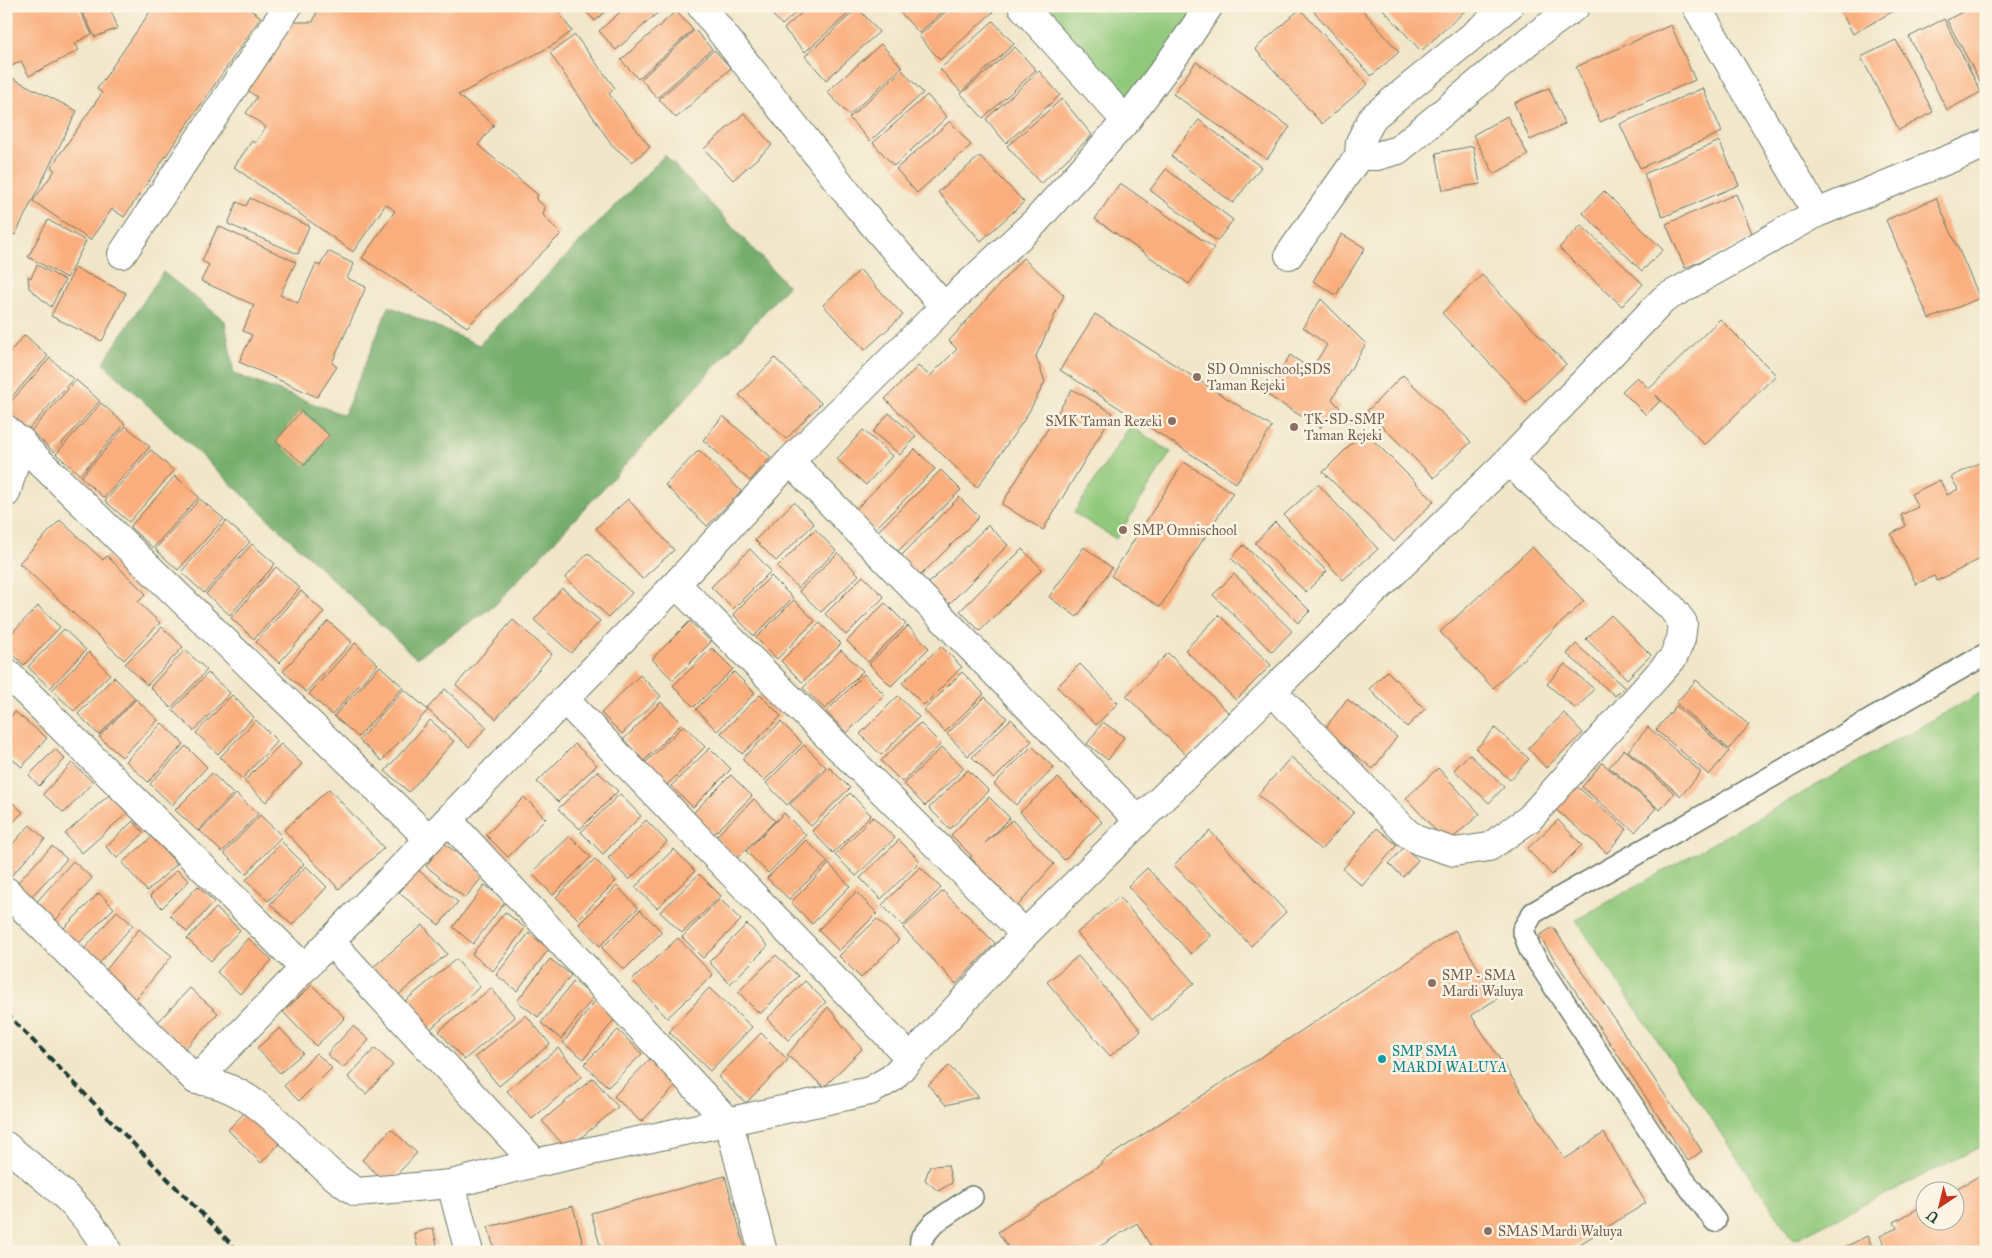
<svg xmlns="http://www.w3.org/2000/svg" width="1992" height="1258" font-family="'IM FELL Great Primer',serif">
<rect width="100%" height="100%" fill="#fcf5e5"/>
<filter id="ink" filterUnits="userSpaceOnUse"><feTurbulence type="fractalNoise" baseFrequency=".02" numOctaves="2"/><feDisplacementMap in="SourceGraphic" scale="10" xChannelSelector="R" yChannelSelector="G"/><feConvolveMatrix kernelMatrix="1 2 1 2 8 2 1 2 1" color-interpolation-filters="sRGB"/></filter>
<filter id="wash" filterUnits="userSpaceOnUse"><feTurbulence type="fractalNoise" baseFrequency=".0096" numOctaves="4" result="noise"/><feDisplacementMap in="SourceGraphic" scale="20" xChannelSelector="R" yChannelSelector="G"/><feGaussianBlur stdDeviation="1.12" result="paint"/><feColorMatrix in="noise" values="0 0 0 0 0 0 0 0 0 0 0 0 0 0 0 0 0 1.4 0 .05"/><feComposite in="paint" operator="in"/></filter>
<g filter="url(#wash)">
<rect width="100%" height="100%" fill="#f1e6c9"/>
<path fill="#91c97c" stroke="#588358" d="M1022 6H1209L1126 121Z
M1130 426 1171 452 1116 539 1074 513Z
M1986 690V1144L1793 1240 1576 920Z"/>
<path fill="#74ad6c" stroke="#4a7550" d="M665 155 788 286 636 453 494 606 416 658 103 363 163 272 225 321 234 374 344 415 389 306 479 345Z"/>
<g id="blocks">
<path fill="#faae7d" d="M6 6H77L92 34 75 43 79 50 29 76 21 61 12 66 6 55Z
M79 6H109L118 28 95 37Z
M154 6H245L261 17 124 217 112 209 90 240 33 201 55 170 51 167 102 93 97 89Z
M319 6H554L572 31 555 44 458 95 494 125 478 145 538 195 536 199 545 207 543 215 561 234 467 327 362 258 395 211 386 204 353 252 234 167 252 141 255 143 266 127 246 113 257 97 241 86 291 22H313Z
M581 6H611L595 21Z
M627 6H665L616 50 599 31Z
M764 6H803L782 25Z
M809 6H857L805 52 784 29Z
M902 6H949L919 33 898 10Z
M952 6H988L993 12 940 60 919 36Z
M1309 6H1359L1399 52 1371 76Z
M1380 6H1465L1467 9 1421 51Z
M1838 6H1896L1897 9 1853 34Z
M1973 6H1983L1986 12V93L1947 20Z
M858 8 879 32 826 80 805 56Z
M1300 9 1368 84 1322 124 1255 49Z
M676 11 693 30 638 79 621 60Z
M1944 19 1981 92 1947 110 1909 37Z
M993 21 1014 44 961 92 940 69Z
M1671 25 1695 80 1600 122 1576 67Z
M695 30 712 49 657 98 641 79Z
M575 35 615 88 609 94 650 147 632 162 612 145 550 53Z
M1896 40 1933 112 1899 130 1861 57Z
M881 44 902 67 849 115 827 92Z
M1015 47 1036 70 983 118 961 94Z
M714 50 731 68 676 118 659 99Z
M1196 62 1290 127 1267 159 1173 94Z
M902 70 923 93 870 141 849 118Z
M1039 71 1060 95 1006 143 986 119Z
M6 75 77 111 15 235 6 230Z
M1549 88 1565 124 1530 140 1514 103Z
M1703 88 1722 132 1640 168 1620 124Z
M927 95 947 117 894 166 873 143Z
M1062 99 1092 135 1041 184 1007 146Z
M744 113 772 145 733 180 704 149Z
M1507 116 1528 155 1494 174 1473 135Z
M1199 120 1261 167 1233 203 1171 156Z
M950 121 971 145 917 193 896 169Z
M1719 141 1739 185 1663 217 1644 174Z
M1473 146 1480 184 1443 190 1436 153Z
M980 156 1024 202 981 241 938 192Z
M1986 161V174H1985L1982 162Z
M1166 169 1233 220 1217 241 1150 190Z
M1120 183 1214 248 1189 284 1095 219Z
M1604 191 1663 250 1642 271 1583 213Z
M1736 194 1754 238 1685 268 1666 224Z
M250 198 309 226 298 254 228 224 237 202 246 206Z
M1936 198 1980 298 1929 319 1886 220Z
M48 220 86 241 67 278 28 257Z
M1581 225 1643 284 1622 306 1559 248Z
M218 226 296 262 280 295 298 303 316 264 320 266 328 251 354 264 347 278 366 287 332 363 337 367 317 397 239 362 252 335 243 331 254 305 201 281 209 265 202 261Z
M1342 234 1365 248 1336 295 1313 281Z
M1023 258 1064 295 1036 356 1045 382 1026 417 977 488 885 399 918 366 930 376 957 349 949 341Z
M37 265 65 280 51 307 29 288 28 276 31 278Z
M75 268 126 293 102 341 51 316Z
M860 270 903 315 865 350 823 305Z
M1482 275 1566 364 1526 402 1442 313Z
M1321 299 1366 344 1332 399 1340 408 1320 428 1266 394 1290 355 1311 369 1327 345 1303 327Z
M1095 314 1272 427 1236 483 1060 370Z
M1720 319 1776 375 1705 445 1656 395 1660 401 1646 415 1622 391 1637 377 1649 389Z
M25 335 48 356 6 403V356Z
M50 358 73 379 28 430 6 410V407Z
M775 358 821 403 786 439 739 395Z
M1403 375 1471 442 1434 478 1367 411Z
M76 380 100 401 54 452 31 431Z
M1072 389 1113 413 1043 530 1002 504Z
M101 403 125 424 80 475 56 454Z
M301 411 329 435 305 465 276 441Z
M889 413 916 436 900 455 873 432Z
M723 416 771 457 750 481 703 440Z
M126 426 150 447 104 498 81 477Z
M863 430 892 456 866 485 837 459Z
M1364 431 1434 501 1394 542 1323 472Z
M915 449 935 469 874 530 854 511Z
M151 450 174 471 129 522 105 501Z
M699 450 741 491 707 526 665 485Z
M1184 462 1233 493 1160 607 1111 576Z
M1981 462 1986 472V556L1937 581 1934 576 1916 584 1891 534 1906 526 1901 515 1918 507 1911 494 1940 480 1947 495 1958 489 1951 477Z
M941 470 961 490 898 551 878 531Z
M175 476 199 497 153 548 130 527Z
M1318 484 1378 549 1343 580 1284 515Z
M959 497 979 517 917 579 898 559Z
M200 499 224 519 178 570 155 549Z
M628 499 674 550 642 579 596 528Z
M794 502 814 524 776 561 755 540Z
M60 520 103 560 107 556 146 594 138 602 160 623 124 660 19 563Z
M226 521 250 542 204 593 181 572Z
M1275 522 1327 571 1306 592 1255 543Z
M988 525 1008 545 947 606 926 586Z
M815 529 836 551 798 588 777 567Z
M252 544 275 564 230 615 206 594Z
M1244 545 1310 611 1298 623 1231 558Z
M1084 547 1112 568 1077 617 1049 597Z
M1532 547 1584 601 1493 688 1440 632Z
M750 549 771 571 733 609 711 587Z
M1022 549 1042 569 980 631 960 611Z
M588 553 632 593 609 617 565 578Z
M838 553 859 575 821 612 799 591Z
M276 567 300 588 254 639 231 618Z
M1234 574 1292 631 1272 652 1213 595Z
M771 576 793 598 754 636 733 614Z
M863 576 884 597 846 635 825 614Z
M562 588 600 621 571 653 534 620Z
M301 591 324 612 279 663 256 642Z
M794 600 815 621 777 659 756 638Z
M885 603 906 624 868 662 847 641Z
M38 606 60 627 24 665 6 647V639Z
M1219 615 1271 665 1236 700 1185 650Z
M1611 615 1651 655 1627 679 1586 639Z
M513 620 552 654 496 719 456 685Z
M328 621 352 642 306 692 283 671Z
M690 621 711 642 673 680 652 659Z
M820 623 841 644 802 682 781 661Z
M908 626 929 648 891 686 869 664Z
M162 627 183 647 147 685 125 664Z
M64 629 86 650 50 688 28 667Z
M355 643 378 664 332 715 309 694Z
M1576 644 1624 687 1615 696 1567 654Z
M941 646 962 667 924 705 902 683Z
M712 648 733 669 694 707 673 686Z
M185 650 207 670 171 708 150 687Z
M841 650 863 671 825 709 803 688Z
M89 652 110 674 74 711 52 690Z
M1168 653 1229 713 1187 756 1126 696Z
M1080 664 1118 703 1096 725 1057 687Z
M1565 664 1594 689 1576 709 1547 684Z
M380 666 403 687 358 737 334 716Z
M1387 671 1425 709 1407 727 1369 689Z
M734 672 755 693 717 731 696 709Z
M962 672 984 694 945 732 924 710Z
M208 673 230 693 194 731 172 710Z
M864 674 885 695 847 733 826 712Z
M640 675 661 696 622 734 601 713Z
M114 677 135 698 99 735 78 714Z
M1696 680 1749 725 1729 749 1676 703Z
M404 689 428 710 382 761 359 740Z
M445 689 487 727 469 747 427 709Z
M232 695 254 717 218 754 196 733Z
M760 695 781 716 742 754 721 733Z
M898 696 919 717 881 755 860 734Z
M985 697 1007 718 968 756 947 734Z
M136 699 158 720 122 757 99 737Z
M1347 699 1397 737 1373 769 1324 730Z
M661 702 682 723 644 761 623 740Z
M1676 706 1729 751 1709 775 1656 730Z
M15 712 47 738 22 767 6 754V722Z
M1564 713 1583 733 1546 768 1528 748Z
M1011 719 1032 741 994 779 972 757Z
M256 720 277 741 242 779 220 757Z
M430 720 454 741 409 792 385 771Z
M781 722 802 743 764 781 742 759Z
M1103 722 1124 737 1108 760 1087 744Z
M162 723 184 744 148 782 126 761Z
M920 723 941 744 902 782 881 761Z
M684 725 705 747 667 785 645 763Z
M1648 727 1701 772 1681 796 1628 751Z
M1495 728 1529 759 1510 780 1476 749Z
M281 744 302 764 266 802 244 781Z
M575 744 597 765 558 802 537 782Z
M804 745 826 767 787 805 766 783Z
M186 746 207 767 172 805 150 784Z
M1032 746 1054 768 1016 805 994 784Z
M942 747 964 768 925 806 904 784Z
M710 748 731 769 693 807 671 786Z
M55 749 65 759 39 786 29 775Z
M1624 749 1674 793 1660 810 1609 767Z
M1469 754 1504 787 1489 803 1454 770Z
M1291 757 1354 812 1321 850 1258 795Z
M72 763 93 782 64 813 43 794Z
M1602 763 1656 808 1635 832 1582 787Z
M829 767 850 788 811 826 790 804Z
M1438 768 1480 814 1447 843 1406 798Z
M968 770 989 791 950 829 929 808Z
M597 771 618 791 580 829 558 809Z
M212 773 233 794 198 831 175 810Z
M731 775 752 796 714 834 693 813Z
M1058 778 1102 822 1064 860 1020 812Z
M1574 784 1627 829 1607 853 1554 808Z
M329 789 384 848 339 889 284 830Z
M850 793 871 815 833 853 812 831Z
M110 794 127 813 82 853 65 834Z
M236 794 258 814 222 852 200 831Z
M620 794 641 816 603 854 581 832Z
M6 797 23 812 6 830Z
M524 797 546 819 508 857 486 835Z
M989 797 1010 818 985 843 1012 820 1054 864 1016 908 970 857 972 856 951 835Z
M754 799 775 821 737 858 715 837Z
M784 813 806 835 768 873 746 851Z
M260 815 282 836 246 874 224 853Z
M873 817 895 838 856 876 835 855Z
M646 820 667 842 629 880 608 858Z
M1558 820 1582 845 1552 875 1527 849Z
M133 821 144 833 117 858 106 847Z
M30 825 45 839 11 876 6 871V851Z
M1377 828 1397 845 1362 886 1343 869Z
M1210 831 1286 912 1251 946 1174 865Z
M570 836 591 857 553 895 531 873Z
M152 837 177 864 147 891 122 863Z
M806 840 828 862 789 899 767 878Z
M899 840 920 861 881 899 860 878Z
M282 842 304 864 268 901 246 880Z
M444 843 484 875 465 898 426 866Z
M52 846 67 859 29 899 15 885Z
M1404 847 1418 860 1403 877 1389 864Z
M674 849 695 871 657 908 635 887Z
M595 859 616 881 578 919 556 897Z
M73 861 92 878 54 922 34 905Z
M829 864 850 886 812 924 791 902Z
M306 866 327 887 292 925 270 904Z
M920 867 941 888 903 926 882 905Z
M1147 868 1211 936 1191 954 1128 886Z
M177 870 189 881 162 908 150 896Z
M418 870 458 902 439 925 399 893Z
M699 874 721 896 682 933 660 912Z
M485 885 506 901 473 944 453 927Z
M198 886 214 902 187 932 170 915Z
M617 886 638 908 600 946 579 924Z
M943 891 995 943 956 984 903 928Z
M856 892 877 913 839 951 818 930Z
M99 893 114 908 75 947 60 932Z
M1119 897 1194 983 1152 1020 1077 933Z
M720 899 741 920 703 958 682 937Z
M216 908 240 930 211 961 187 939Z
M640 910 662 932 624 970 602 948Z
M117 911 133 925 97 966 81 953Z
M505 912 525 928 493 971 472 954Z
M877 919 899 940 861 978 839 956Z
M747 924 768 946 730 984 709 962Z
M423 925 447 954 396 997 372 968Z
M1553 927 1702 1151 1688 1161 1539 936Z
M139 929 172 956 134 1001 102 975Z
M1455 930 1497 999 1471 1015 1565 1159 1604 1133 1646 1203 1567 1252H1149L1153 1250 1137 1223 1091 1252H1011L998 1232 1101 1164V1162Z
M529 933 549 949 517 991 496 975Z
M248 938 272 960 240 994 217 972Z
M678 938 713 975 667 1018 632 980Z
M776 955 798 976 760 1014 738 992Z
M1078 956 1141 1031 1110 1056 1047 982Z
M456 959 480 987 429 1030 405 1001Z
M550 959 571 975 538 1017 517 1001Z
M574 981 594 997 561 1039 541 1023Z
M805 981 826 1002 788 1040 767 1019Z
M312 985 345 1018 316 1046 283 1012Z
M190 988 218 1013 185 1049 157 1023Z
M491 988 515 1017 464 1060 439 1031Z
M709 988 752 1027 710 1071 669 1032Z
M596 1000 617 1016 584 1059 563 1043Z
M828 1007 862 1049 824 1087 787 1055Z
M526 1015 550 1044 499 1086 475 1057Z
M353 1026 369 1040 343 1068 327 1054Z
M280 1028 303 1053 280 1073 257 1048Z
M618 1030 642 1054 608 1087 584 1064Z
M761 1033 788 1060 746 1103 718 1077Z
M375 1048 393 1065 366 1094 348 1077Z
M558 1048 582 1077 532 1119 507 1091Z
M316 1053 332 1068 299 1101 284 1086Z
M651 1058 677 1085 641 1122 614 1096Z
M949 1066 979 1097 946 1105 928 1085Z
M593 1078 618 1107 567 1149 542 1121Z
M250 1107 283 1140 261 1163 228 1130Z
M391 1129 417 1153 388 1184 362 1160Z
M948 1165 952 1183 938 1191 925 1180 930 1166Z
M1986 1172V1252H1889L1880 1236 1897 1228 1894 1222 1924 1205V1220H1954V1190Z
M725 1176 746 1252H602L591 1213Z
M573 1206 585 1252H495L488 1227Z
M433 1228 437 1245 418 1249 414 1233Z
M1867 1236 1875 1252H1835Z"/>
</g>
</g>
<g filter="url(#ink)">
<use href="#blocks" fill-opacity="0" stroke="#687868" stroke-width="1"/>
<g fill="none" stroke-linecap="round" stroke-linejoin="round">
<g stroke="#687868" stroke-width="24">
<path id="lane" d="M1715 1221 1668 1159 1530 950 1523 930 1533 913 1986 654
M920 1252 921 1239 934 1223 972 1197"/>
</g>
<g stroke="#687868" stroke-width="30">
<path id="street" d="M701 6 859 208 944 307
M1022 6 1126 121
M1696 6 1817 213
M1359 156H1377L1398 150 1531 39 1576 6
M122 254 288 6
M1289 255 1359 156 1360 142 1373 117 1509 6
M6 429 429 839
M790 461 1139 821
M6 493 21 441
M676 584 1025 934
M6 672 304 968
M1272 691 1407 833 1420 841 1454 852 1489 847 1529 819 1673 658 1681 639 1683 623 1671 607 1508 461
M565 700 910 1058
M448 820 729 1123 763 1252
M6 891 196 1080C252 1085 289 1135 328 1171 336 1178 346 1185 356 1192L451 1184 535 1163 870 1091 892 1078 1025 934 1139 821 1508 461 1664 299 1817 213 1986 144
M330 941 535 1163
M196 1080 676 584 790 461 944 307 1035 222 1126 121 1184 43 1209 6
M6 1146C43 1177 86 1207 108 1252
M451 1184 469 1252"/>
</g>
<use href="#lane" stroke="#fff" stroke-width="21"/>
<use href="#street" stroke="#fff" stroke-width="28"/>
<path stroke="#1f3d34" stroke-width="4" stroke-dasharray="8 4" stroke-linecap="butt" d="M6 1013 239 1252"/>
</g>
</g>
<g fill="#8d6e63" stroke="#fcf5e5" stroke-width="2">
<circle cx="1197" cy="377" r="5"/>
<circle cx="1172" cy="421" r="5"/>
<circle cx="1294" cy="427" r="5"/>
<circle cx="1123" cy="530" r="5"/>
<circle cx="1432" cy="983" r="5"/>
<circle cx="1488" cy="1231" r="5"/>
</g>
<circle fill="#0f9aa8" stroke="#fcf5e5" stroke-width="2" cx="1382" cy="1059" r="5"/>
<g text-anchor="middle" stroke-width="5" stroke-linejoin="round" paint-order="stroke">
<g font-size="14" fill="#785e54" stroke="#fcf5e5" text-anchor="start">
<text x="1207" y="374">SD Omnischool;SDS<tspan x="1207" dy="16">Taman Rejeki</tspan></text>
<text x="1304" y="424">TK-SD-SMP<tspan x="1304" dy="16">Taman Rejeki</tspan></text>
<text x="1162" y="426" text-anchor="end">SMK Taman Rezeki</text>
<text x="1133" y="535">SMP Omnischool</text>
<text x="1442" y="980">SMP - SMA<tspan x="1442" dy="16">Mardi Waluya</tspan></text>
<text x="1498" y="1236">SMAS Mardi Waluya</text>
</g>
<g font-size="14" fill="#0d838f" stroke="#fcf5e5" text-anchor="start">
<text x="1392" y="1056">SMP SMA<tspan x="1392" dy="16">MARDI WALUYA</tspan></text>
</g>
</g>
<rect width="1992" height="1258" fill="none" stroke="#fcf5e5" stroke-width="25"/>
<g transform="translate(1940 1206) rotate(215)"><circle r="24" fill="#fcf5e5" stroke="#a4ab9e"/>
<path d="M0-4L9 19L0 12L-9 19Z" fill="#c8321e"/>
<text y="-8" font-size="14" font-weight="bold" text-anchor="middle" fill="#1f3d34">U</text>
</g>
</svg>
